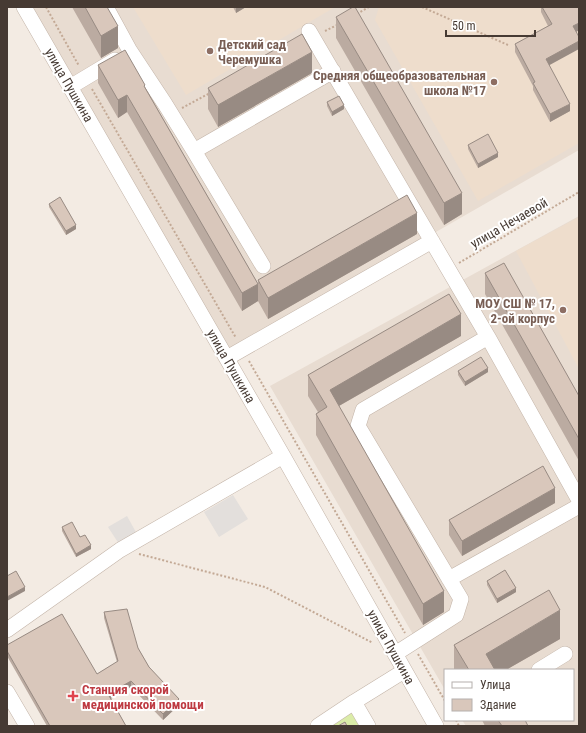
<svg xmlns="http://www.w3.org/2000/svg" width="586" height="733" font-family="'Roboto Condensed',sans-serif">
<rect width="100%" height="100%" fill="#f3ebe3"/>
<path fill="#e8dcd1" d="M31 7H579V150L230 350Z
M579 216V726H466L462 720H573V670H445V690L270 386Z"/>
<path fill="#edc" d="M133 7H335L186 95Z
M379 7H579V143L478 201 375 20Z
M579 217V369L516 251Z"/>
<path fill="#dbeca8" d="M351 711 359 726H329Z"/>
<path fill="#e3dfdc" d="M233 495 248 519 219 537 204 512Z
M127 516 137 534 119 544 108 527Z"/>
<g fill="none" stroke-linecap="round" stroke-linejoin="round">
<defs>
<path id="minor" d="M24 7 283 456 436 726
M106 7 130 51 165 104 194 151 263 266
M309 31 488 337
M70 87 115 60
M194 151 333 71
M227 358 432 241
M449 579 579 506
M7 630 120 550 283 456
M395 654 456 615 461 599 358 426 363 410 488 337 579 500
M539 670 565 654
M7 692 27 726
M354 702 368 726
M318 726 354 702 404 671"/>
</defs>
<use href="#minor" stroke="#c3b4a8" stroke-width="16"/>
<path stroke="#c3a995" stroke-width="2" stroke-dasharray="2 2" stroke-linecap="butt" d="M46 7 79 66
M422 7 508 45
M357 14 369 7
M325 31 337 25
M92 89 236 338
M182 108 210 93
M459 263 579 192
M249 361 405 633
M139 554 265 587 373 643
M418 654 445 701
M456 720 459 726"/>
<use href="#minor" stroke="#fff" stroke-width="15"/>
</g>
<path fill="#bbaba1" d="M72 7H107L118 48 101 58Z
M233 7H246L236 13Z
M541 7H579V30L576 32 549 65 570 111 550 122 533 90V86L515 52V44L548 26 541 12Z
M336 17 462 214 444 225 336 38Z
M98 65 145 87 258 284V280L417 234 268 319 258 301 242 311 127 112 118 118 98 83Z
M312 73 218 127 208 109V88Z
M327 102 344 109 332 116 327 106Z
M468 145 498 157 478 168 468 149Z
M49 204 76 229 66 235 49 207Z
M485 273 579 396V461L485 294Z
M461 336 339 406 444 612 423 625 316 435V414L318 412 308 396V375Z
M458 371 488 372 465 386 458 375Z
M555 503 462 556 449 535V520Z
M62 527 80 537 91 549 76 557 62 531Z
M487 581 516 592 497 603 487 585Z
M104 612 138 648 149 667 179 705 163 720 131 687 111 699 126 726H47L7 656V645L97 674 117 662 104 618Z
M560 639 506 670H454V645Z
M482 720H525L528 726H485Z"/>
<path fill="#988b83" d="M236 7H246L236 13Z
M579 23V30L573 34V26Z
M118 26V48L101 58V36Z
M579 41V49L546 67V59Z
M312 52V73L218 127V105Z
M127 95V112L118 118V100Z
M570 104V111L550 122V114Z
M344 105V109L332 116V112Z
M498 153V157L478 168V164Z
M462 193V214L444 225V203Z
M417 213V234L268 319V298Z
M76 225V229L66 235V231Z
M258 284V301L242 311V293Z
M461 314V336L330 411V390Z
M488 368V372L465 386V382Z
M555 488V503L462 556V541Z
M91 545V549L76 557V554Z
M25 587V591L7 601V597Z
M516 588V592L497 603V599Z
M444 591V612L423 625V604Z
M560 610V639L506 670H486V654Z
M131 681V687L108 700V694Z
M179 699V705L163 720V714Z"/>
<path fill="#d9c7bb" stroke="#988b83" d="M85 7H107L118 26 101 36Z
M353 7H355L462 193 444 203 336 17Z
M542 7H579V23L573 26 579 37V41L546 59 570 104 550 114 533 83 535 82 515 44 552 24Z
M302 34 312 52 218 105 208 88Z
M125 50 145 85 144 86 258 284 242 293 127 95 118 100 98 65Z
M339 96 344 105 332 112 327 102Z
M488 134 498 153 478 164 468 145Z
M407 195 417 213 268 298 258 280Z
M60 197 76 225 66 231 49 204Z
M504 263 579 396V439L485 273Z
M449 294 461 314 330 390 444 591 423 604 316 414 327 407 308 375Z
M481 357 488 368 465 382 458 371Z
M543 466 555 488 462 541 449 520Z
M72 522 80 537 85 535 91 545 76 554 62 527Z
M505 570 516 588 497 599 487 581Z
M16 571 25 587 7 597V576Z
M549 590 560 610 486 654 495 670H469L454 645Z
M127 609 138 648 149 667 179 699 163 714 131 681 108 694 126 726H50L7 651V645L62 614 97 674 118 661 104 612Z
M498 720H525L528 726H502Z
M345 722 347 726H338Z"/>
<g fill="#8d6e63" stroke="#fff" stroke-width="1.5">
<circle cx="210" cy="51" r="4"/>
<circle cx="494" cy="82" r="4"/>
<circle cx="563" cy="310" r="4"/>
</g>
<path fill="#e0444e" stroke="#fff" stroke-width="1.5" d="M71 690h4v4h4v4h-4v4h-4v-4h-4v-4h4z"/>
<g text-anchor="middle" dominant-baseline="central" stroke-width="4" stroke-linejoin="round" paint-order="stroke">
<g font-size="13" font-weight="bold" fill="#785e54" stroke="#fff" text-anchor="end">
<text x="218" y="44" text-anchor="start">Детский сад<tspan x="218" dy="15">Черемушка</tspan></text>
<text x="486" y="75">Средняя общеобразовательная<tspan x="486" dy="15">школа №17</tspan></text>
<text x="555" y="303">МОУ СШ № 17,<tspan x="555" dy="15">2-ой корпус</tspan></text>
</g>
<g font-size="13" fill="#463a33" stroke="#fff">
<text transform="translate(69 85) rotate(60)">улица Пушкина</text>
<text transform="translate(509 223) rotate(-30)">улица Нечаевой</text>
<text transform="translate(231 366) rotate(60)">улица Пушкина</text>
<text transform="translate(391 647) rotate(61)">улица Пушкина</text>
</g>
<g font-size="13" font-weight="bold" fill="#be3a42" stroke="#fff" text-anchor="start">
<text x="82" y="689">Станция скорой<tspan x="82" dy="15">медицинской помощи</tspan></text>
</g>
</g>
<rect width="586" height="733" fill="none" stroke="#463a33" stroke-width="16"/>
<rect x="444" y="669" width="130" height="52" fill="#ffffff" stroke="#b5b0ad"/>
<rect x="452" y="682" width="20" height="6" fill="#ffffff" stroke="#b5b0ad"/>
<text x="480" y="689" font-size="12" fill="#463a33">Улица</text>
<rect x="452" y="699" width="20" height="12" fill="#d9c7bb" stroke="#b5b0ad"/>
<text x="480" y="709" font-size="12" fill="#463a33">Здание</text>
<path d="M446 30v6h89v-6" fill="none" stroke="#463a33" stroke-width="2"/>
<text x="452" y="30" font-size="12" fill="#463a33" stroke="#ffffff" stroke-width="3" paint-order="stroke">50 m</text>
</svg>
